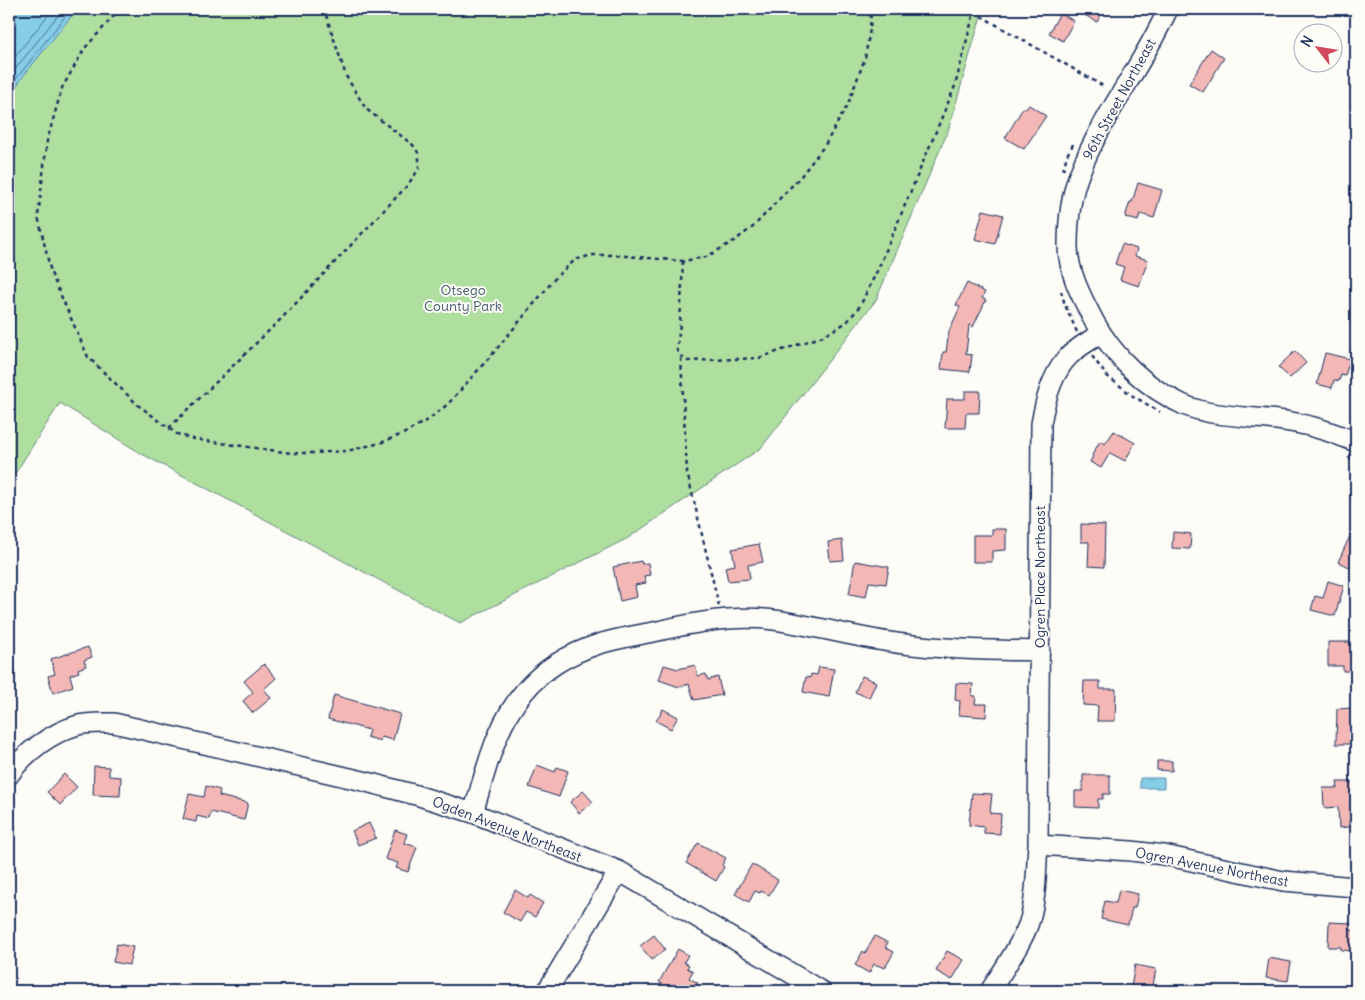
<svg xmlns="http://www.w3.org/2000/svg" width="1365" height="1000" font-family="Delius,sans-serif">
<rect width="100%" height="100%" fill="#fdfcf7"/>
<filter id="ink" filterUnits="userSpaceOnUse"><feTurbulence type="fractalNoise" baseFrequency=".02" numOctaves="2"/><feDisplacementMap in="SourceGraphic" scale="10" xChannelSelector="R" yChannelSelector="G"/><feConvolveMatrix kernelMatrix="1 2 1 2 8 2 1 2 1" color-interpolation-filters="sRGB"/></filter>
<g filter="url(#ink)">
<path fill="#afdf9f" stroke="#65877e" d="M77 9H983L948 131 876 300 761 448 628 538 460 623 142 454 60 403 9 483V97L24 75Z"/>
<path fill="#86cde7" stroke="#5b8eb0" d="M9 9H77L24 75 9 97Z
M1140 778H1164V788H1140Z"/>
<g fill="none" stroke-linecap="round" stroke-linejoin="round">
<path stroke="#466e95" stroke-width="1" d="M9 64 53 9
M9 77 63 9
M9 88 71 9"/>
</g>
<path fill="#f3b7b5" stroke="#1b2f5e" d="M1074 9H1104L1097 22Z
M1060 13 1074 21 1063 41 1049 33Z
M1211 49 1224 58 1203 92 1189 84Z
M1029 105 1046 116 1024 149 1005 138 1023 108 1026 109Z
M1138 183 1162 190 1154 218 1140 214 1138 221 1125 217 1130 202H1132Z
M983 210 1003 215 995 244 975 239Z
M1122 244 1137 249 1135 256 1148 260 1139 286 1120 280 1124 267 1115 264Z
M967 283 985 292 982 298 986 300 973 327 969 325 966 354 972 355 970 372 941 369 943 352H946L949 331 960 307 956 305Z
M1295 351 1306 363 1290 378 1278 367Z
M1325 353 1350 359 1345 376 1341 375 1339 381 1334 380 1332 388 1317 384Z
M965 391H980L979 413H966L965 428H945L947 399H965Z
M1114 431 1135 443 1125 461 1110 453 1101 468 1090 462 1093 456 1092 455 1100 441 1105 444Z
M1356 523V563L1354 569 1338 562Z
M1081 524 1105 525 1104 567 1088 566 1089 542H1081Z
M992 529H1006V550L992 551V562H973V535H992Z
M1173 532 1191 534 1190 549 1172 548Z
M842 540 844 560 830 561 828 542Z
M759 544 763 562 748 565 750 579 728 581 725 567 735 565 732 549Z
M641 561 642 564 648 563 650 575 644 576 646 583 635 585 637 597 620 601 613 567Z
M855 561 889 567 886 584 869 582 866 597 849 594Z
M1328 581 1344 586 1335 616 1311 610 1315 596 1323 598Z
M1328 642H1352V653H1355V671H1343V666H1328Z
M88 647 92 657 84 660 86 666 78 669 79 672 70 675 73 686 53 693 48 676 55 674 51 659Z
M264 664 276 678 264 689 271 698 253 713 243 701 253 692 244 681Z
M664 665 678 669 695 665 698 676 706 674 708 680 718 677 722 695 694 700 689 684 679 687 659 680Z
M819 667 834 669 829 697 803 692 806 677 810 678 811 674 817 675Z
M862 676 876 682 869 698 855 692Z
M1084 681H1100V689H1116L1115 721H1097L1098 706 1083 705Z
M956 683 973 684 972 696H976L975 704H987L986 717 959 715 960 701 955 700Z
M334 695 400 714 393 740 381 737 380 741 367 737 369 730 328 719Z
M1352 708 1353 721H1355V744H1336L1337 709Z
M663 709 678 717 671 729 656 721Z
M1157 761H1172V771L1157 770Z
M537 765 555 772 557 767 568 771 559 797 529 787Z
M94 766 109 767V776L121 777 120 796 93 795Z
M64 774 77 787 60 805 47 792Z
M1083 775H1110V794H1103V799H1098V808L1075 807V791H1083Z
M1337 782H1353L1354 821H1349V827L1339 828 1338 807 1324 808 1323 788H1338Z
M206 786 220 790 219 796 248 803 244 820 211 812 209 819 197 816 196 822 183 819 189 794 204 797Z
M583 791 593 802 579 813 570 802Z
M972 793 992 794 990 813 1001 814 1000 834 984 833V827L969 825Z
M369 823 376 838 358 845 352 831Z
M395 830 407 834 404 843 417 847 408 872 396 868 398 863 385 859Z
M698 843 726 858 722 865 724 867 716 881 686 863Z
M752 864 778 880 769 895 761 891 760 893 755 891 749 902 735 894Z
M515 890 528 898 530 895 543 903 535 917 526 912 520 922 503 912Z
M1119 890 1138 894 1135 908H1132L1128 925 1101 919 1105 901 1116 903Z
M1329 922 1350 923V930H1356V951L1341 950V947H1328Z
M654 935 665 949 652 960 640 946Z
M875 936 888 943 885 947 894 952 885 968 874 964 869 973 855 965 863 951 865 953Z
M117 944 133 947 129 965 113 962Z
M678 949 688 955 684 962 689 965 687 968 693 971 689 978 698 983 694 991H674L659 982Z
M947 951 964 960 952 980 936 971Z
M1269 958 1291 962 1288 981 1266 978Z
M1135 965 1156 969 1152 991 1131 987Z"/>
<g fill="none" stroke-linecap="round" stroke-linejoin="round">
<defs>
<path id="minor" d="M1168 9C1143 65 1103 114 1080 172 1071 194 1068 223 1068 246 1068 272 1082 298 1094 321 1114 357 1146 388 1184 405 1212 417 1246 416 1277 420 1305 423 1330 431 1356 442
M9 775C25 752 51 733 78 725 89 722 102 723 114 723L363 781 416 795 473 813 619 871 821 991
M473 813C486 771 495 726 524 692 543 669 571 653 599 644 618 638 639 635 658 631 697 622 734 615 774 620 818 626 860 639 904 644 949 650 995 650 1040 651
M1038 845 1131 851 1164 855 1283 881 1356 887
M547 991 619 871
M990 991C1002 972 1025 939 1030 919 1037 895 1036 869 1038 845L1041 424C1045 400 1052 373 1069 356 1078 347 1090 340 1101 334"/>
</defs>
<use href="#minor" stroke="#1b2f5e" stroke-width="22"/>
<path stroke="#1b2f5e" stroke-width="2.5" stroke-dasharray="4 4" stroke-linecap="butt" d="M120 9 85 48 62 88 47 141 38 216 51 273 88 357 138 405 177 434 193 439 291 453H314L347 451 380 443 405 433 429 419 448 404 495 351 557 276 575 260 592 255H614L683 261 706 257 734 241 753 227 801 176 825 145 848 104 865 58 870 29 871 11 878 9
M974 12 1105 87
M1063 170 1067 155 1075 141
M683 261 680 324 677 350 681 356 688 361 759 358 823 336 847 322 860 306 879 267 955 86 974 12 972 9
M1061 291 1065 305 1077 332
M1092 356 1106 375 1133 396 1160 412
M681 358 687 472 719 606
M169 428 281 319 406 187 419 169V154L413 145 366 109 346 76 324 9
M1348 457 1356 461"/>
<use href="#minor" stroke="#fdfcf7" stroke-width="19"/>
</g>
</g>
<g text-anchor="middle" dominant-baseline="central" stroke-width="4" stroke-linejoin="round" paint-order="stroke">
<g font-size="14" fill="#1b2f5e" stroke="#fdfcf7">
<text transform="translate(1119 99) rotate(-61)">96th Street Northeast</text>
<text transform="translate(1040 577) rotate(-90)">Ogren Place Northeast</text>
<text transform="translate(507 829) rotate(21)">Ogden Avenue Northeast</text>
<text transform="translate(1212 867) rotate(11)">Ogren Avenue Northeast</text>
</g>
<g font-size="14" fill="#405b6e" stroke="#fdfcf7">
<text x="463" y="290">Otsego<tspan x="463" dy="16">County Park</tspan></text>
</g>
</g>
<rect width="1365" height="1000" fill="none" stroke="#fdfcf7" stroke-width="30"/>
<rect x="15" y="15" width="1335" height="970" fill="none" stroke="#1b2f5e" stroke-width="2" filter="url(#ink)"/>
<g transform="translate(1318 48) rotate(301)"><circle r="24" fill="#fdfcf7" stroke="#a3aaba"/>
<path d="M0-4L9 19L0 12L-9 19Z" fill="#d1495b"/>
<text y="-8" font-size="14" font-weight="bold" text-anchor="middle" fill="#1b2f5e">N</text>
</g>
</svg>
